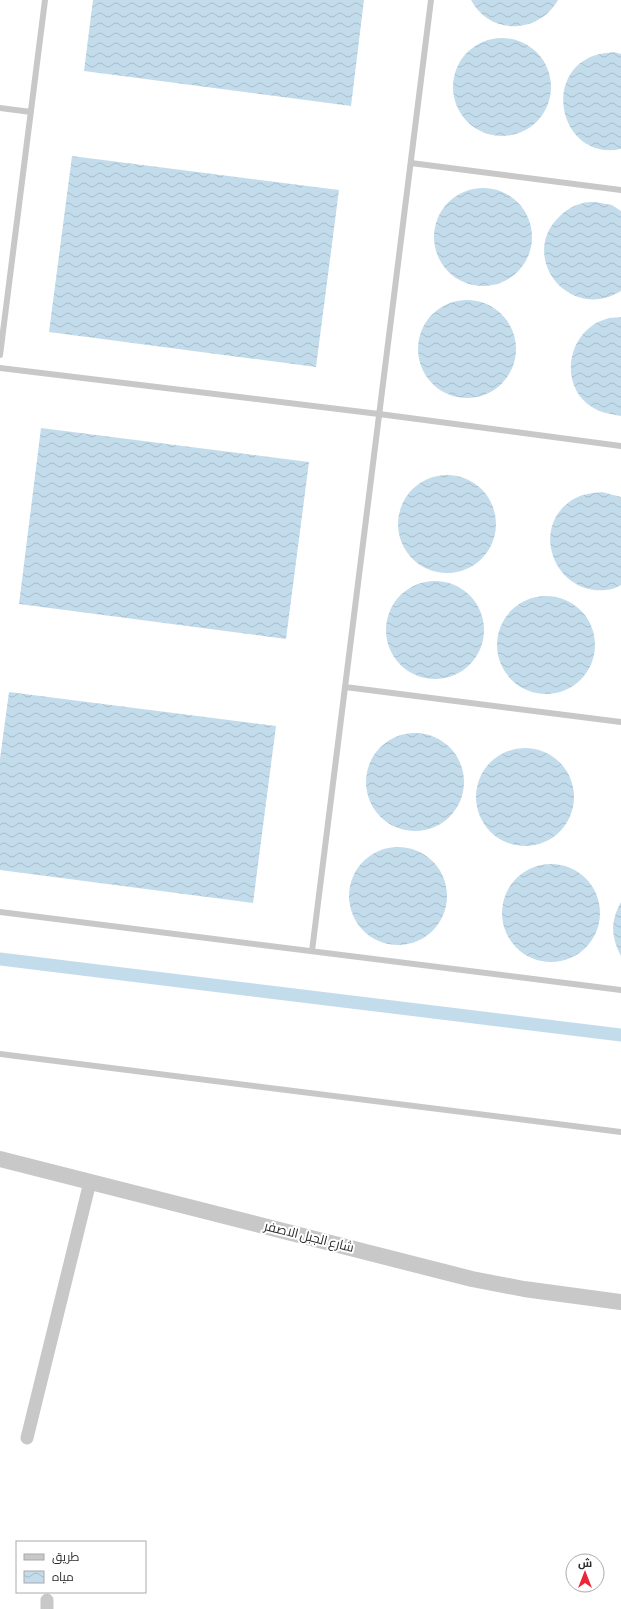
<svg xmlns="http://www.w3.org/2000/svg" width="621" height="1609" font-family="'Sofia Sans Condensed',Cairo,sans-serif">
<defs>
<pattern id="water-waves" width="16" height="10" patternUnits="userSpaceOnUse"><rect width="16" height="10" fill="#c3dceb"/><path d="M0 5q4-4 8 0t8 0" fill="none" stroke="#a8bdca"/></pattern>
</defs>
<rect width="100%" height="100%" fill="#fff"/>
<path fill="url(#water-waves)" d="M93 0H364L351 106 84 71Z
M471 0H558C539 34 490 36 471 0Z
M453 87a49 49 0 1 1 98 0a49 49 0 1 1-98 0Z
M614 52 621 54V149C560 162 539 70 599 54 603 53 609 53 614 52Z
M72 156 339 190 316 367 49 332Z
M434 237a49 49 0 1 1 98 0a49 49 0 1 1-98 0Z
M595 202 612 205 621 211V291C569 323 517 256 560 216 565 211 572 206 580 204 585 202 590 202 595 202Z
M418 349a49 49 0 1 1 98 0a49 49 0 1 1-98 0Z
M621 317V416C610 414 601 413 592 407 557 385 568 330 606 319 610 317 616 318 621 317Z
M41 428 309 462 286 639 19 604Z
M398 524a49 49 0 1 1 98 0a49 49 0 1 1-98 0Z
M602 492 621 497V585C613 590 603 591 594 590 550 584 533 525 572 500 582 494 591 493 602 492Z
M386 630a49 49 0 1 1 98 0a49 49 0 1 1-98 0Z
M497 645a49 49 0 1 1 98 0a49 49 0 1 1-98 0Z
M9 692 276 726 253 903 0 870V759Z
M366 782a49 49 0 1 1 98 0a49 49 0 1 1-98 0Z
M476 797a49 49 0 1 1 98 0a49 49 0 1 1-98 0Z
M349 896a49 49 0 1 1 98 0a49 49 0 1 1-98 0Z
M502 913a49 49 0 1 1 98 0a49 49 0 1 1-98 0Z
M621 902V956C611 936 610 922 621 902Z"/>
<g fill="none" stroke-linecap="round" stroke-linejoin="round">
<path stroke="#c3dceb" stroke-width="13" d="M0 959 621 1035"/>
<path stroke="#c8c8c8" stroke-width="6" d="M0 108 31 112
M411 163 621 190
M0 355 45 0
M0 368 379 414 621 446
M345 687 621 722
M0 912 621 990
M312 951 431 0
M0 1054 621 1132"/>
<path stroke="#c8c8c8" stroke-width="13" d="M27 1438 90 1182
M47 1600V1609"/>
<path stroke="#c8c8c8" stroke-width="16" d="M0 1159 472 1279 524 1289 621 1302"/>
</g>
<g text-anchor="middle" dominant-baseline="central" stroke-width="4" stroke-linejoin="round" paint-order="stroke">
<g font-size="13" fill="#2b2b2b" stroke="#fff">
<text transform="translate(309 1237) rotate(14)">شارع الجبل الاصفر</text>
</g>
</g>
<rect x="16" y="1541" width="130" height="52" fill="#ffffff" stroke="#aaaaaa"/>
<rect x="24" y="1554" width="20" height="6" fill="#c8c8c8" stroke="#aaaaaa"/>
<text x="52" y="1561" font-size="12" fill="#2b2b2b">طريق</text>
<rect x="24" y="1571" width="20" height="12" fill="url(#water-waves)" stroke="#aaaaaa"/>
<text x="52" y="1581" font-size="12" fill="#2b2b2b">مياه</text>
<g transform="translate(585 1573)"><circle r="19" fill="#ffffff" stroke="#aaaaaa"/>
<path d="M0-3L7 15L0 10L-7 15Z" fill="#ea2638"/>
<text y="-6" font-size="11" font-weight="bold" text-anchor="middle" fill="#2b2b2b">ش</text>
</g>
</svg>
